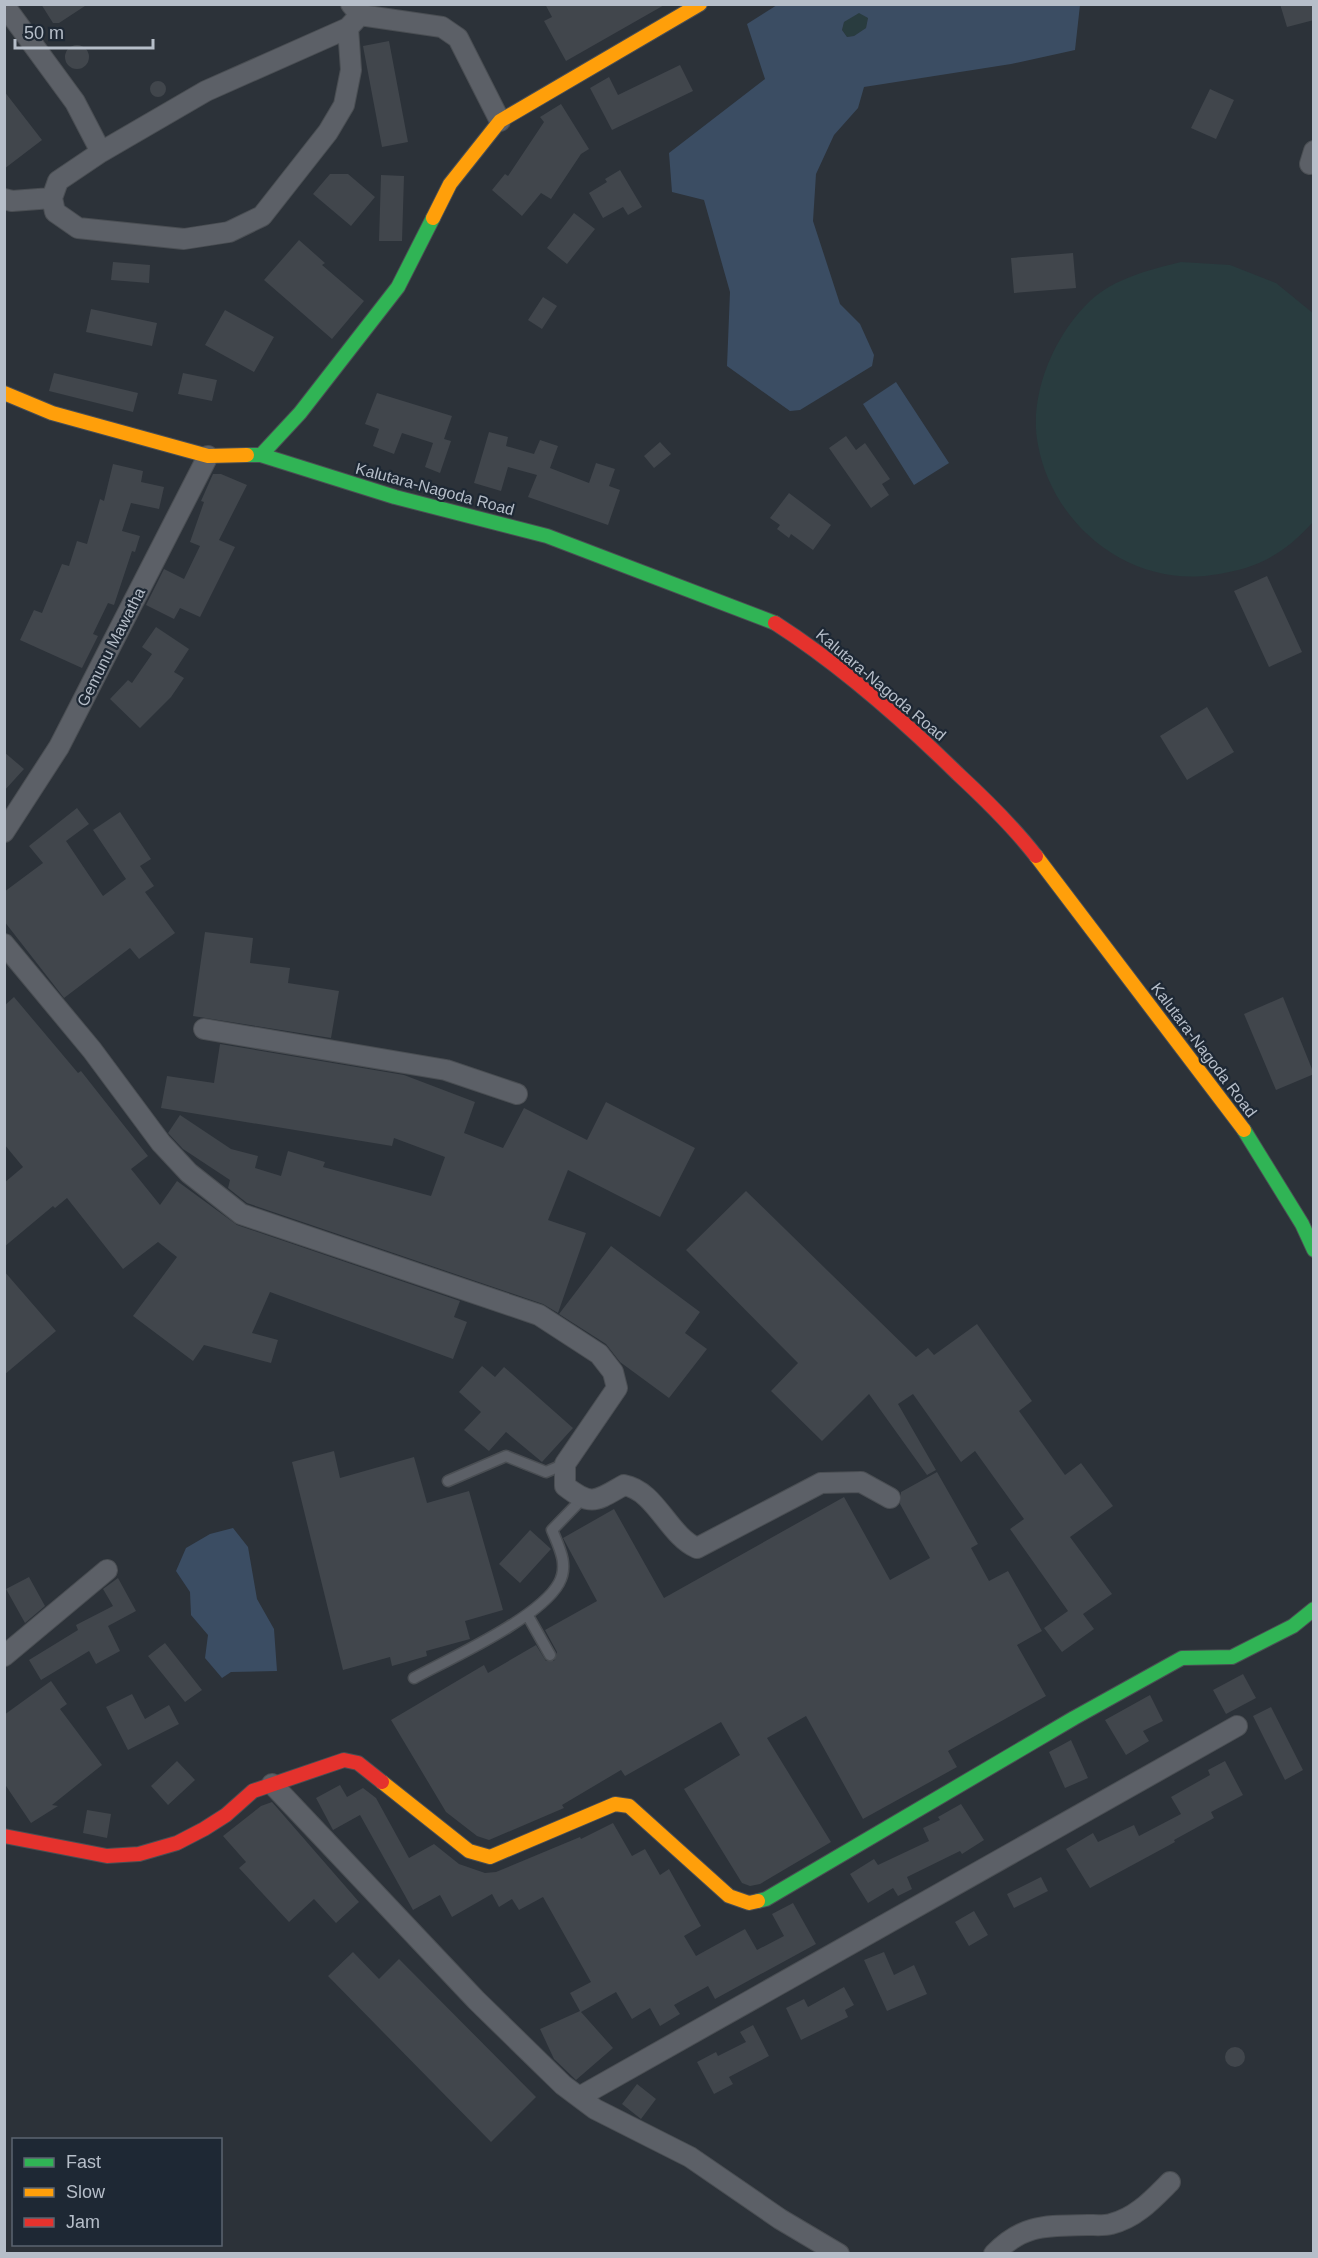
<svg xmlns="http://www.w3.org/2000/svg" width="1318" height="2258" font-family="Arial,sans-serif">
<rect width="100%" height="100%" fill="#2c3239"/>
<path fill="#293c3f" d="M859 12 868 18 866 28 854 36 847 37 842 30 844 22Z
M1181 262 1230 265 1276 283 1314 314 1313 522C1283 555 1257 569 1212 575 1130 587 1053 526 1038 445 1028 396 1054 335 1090 301 1115 278 1149 270 1181 262Z"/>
<path fill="#3b4d63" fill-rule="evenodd" d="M777 5H1080L1075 50 1011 64 864 87 858 108 834 135 816 174 813 221 840 304 860 324 874 355 872 366 800 410 790 411 727 366 730 292 704 200 672 192 669 153 765 79 747 24ZM859 13 868 18 866 28 854 36 847 37 842 30 844 22Z
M896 382 949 463 914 485 863 404Z
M233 1528 248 1547 257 1599 274 1629 277 1671 231 1672 222 1678 205 1658 208 1635 191 1615 190 1592 176 1571 186 1548 210 1534Z"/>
<path fill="#41464c" d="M41 4H88L59 23H53Z
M545 4H666L566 61 544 21 552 17Z
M1280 4H1314V20L1287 27Z
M389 41 408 142 382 147 363 46Z
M65 57a12 12 0 1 1 24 0a12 12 0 1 1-24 0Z
M680 65 693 91 612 130 590 88 609 77 618 95Z
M150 89a8 8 0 1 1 16 0a8 8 0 1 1-16 0Z
M1210 89 1234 100 1216 139 1191 128Z
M4 91 42 140 4 169Z
M561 104 589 149 581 154 551 199 541 193 522 216 492 190 505 174 508 176 544 122 540 117Z
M620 170 642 207 628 215 623 207 603 218 589 193 607 182 605 179Z
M330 174H348L375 197 351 226 313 194Z
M381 175 404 176 402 241H379Z
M574 213 595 229 567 264 547 248Z
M299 240 325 263 322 265 364 301 332 339 264 280Z
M1073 253 1076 288 1014 293 1011 258Z
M113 262 150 265 149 283 111 280Z
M543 297 557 306 542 329 528 320Z
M91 309 157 323 152 346 86 332Z
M225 310 274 337 254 372 205 345Z
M54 373 138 393 133 412 49 391Z
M183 373 217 380 212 401 178 394Z
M377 393 452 416 444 439 451 441 440 473 425 467 433 443 402 433 394 454 373 446 379 429 365 424Z
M489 432 508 437 506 446 534 454 540 440 558 446 550 468 589 483 596 463 615 469 609 486 620 490 608 525 528 497 537 475 508 467 501 491 474 483Z
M846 436 856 450 865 443 890 479 882 484 889 495 871 508 829 448Z
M660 442 671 454 654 468 644 456Z
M113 464 143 471 141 482 164 487 159 509 131 503 122 531 140 536 135 552 132 551 114 605 108 603 93 634 98 636 82 668 20 640 34 610 42 613 62 564 69 566 77 541 87 544 100 499 104 501Z
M213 474H221L247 485 219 540 235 547 200 617 180 608 174 619 146 605 164 569 184 579 200 546 190 542 204 502 201 501Z
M789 493 831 525 813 550 791 534 789 538 777 529 780 525 770 518Z
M1267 576 1302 652 1269 667 1234 591Z
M156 627 189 649 174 672 184 678 171 697 140 728 110 699 128 680 132 683 152 654 142 647Z
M1207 707 1234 752 1187 780 1160 736Z
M4 752 24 769 4 791Z
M77 808 89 824 66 841 103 896 126 879 93 830 120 812 151 859 140 866 154 886 145 892 175 933 139 959 130 948 64 998 4 921V892L43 863 29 846Z
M205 932 253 938 250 963 290 968 288 983 339 991 331 1038 193 1016Z
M14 997 78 1073 81 1071 148 1156 131 1169 160 1205 177 1181 237 1225 460 1301 454 1317 467 1322 453 1359 270 1292 252 1333 278 1340 271 1363 204 1345 193 1361 133 1316 177 1257 158 1242 123 1269 67 1198 55 1208 53 1206 4 1247V1183L23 1167 4 1144V1006Z
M1283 997 1314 1074 1276 1090 1244 1014Z
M220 1044 404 1075 475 1102 464 1133 503 1148 524 1108 587 1140 606 1102 695 1148 660 1217 568 1170 548 1220 586 1233 558 1313 543 1304 247 1203 228 1188 230 1180 183 1149 168 1133 180 1115 231 1149 258 1156 255 1168 281 1176 288 1151 325 1162 323 1167 431 1196 445 1157 394 1138 392 1146 161 1108 167 1076 214 1083Z
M746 1191 916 1357 928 1348 934 1355 977 1324 1032 1401 1019 1411 1065 1475 1081 1463 1113 1506 1070 1537 1112 1594 1083 1614 1094 1629 1062 1652 1044 1628 1068 1611 1010 1529 1024 1519 975 1451 961 1462 913 1394 898 1404 936 1470 927 1475 869 1394 822 1441 771 1391 798 1363 686 1250Z
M611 1246 700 1312 685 1333 707 1349 669 1398 620 1362 606 1344 559 1314Z
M4 1271 56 1331 4 1375Z
M482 1366 495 1377 504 1367 573 1428 542 1462 506 1432 489 1451 464 1430 481 1412 459 1392Z
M334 1451 340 1478 414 1457 427 1503 469 1491 503 1610 465 1621 470 1639 426 1651 427 1656 392 1666 390 1657 343 1670 292 1462Z
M937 1472 978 1544 971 1548 989 1581 1008 1571 1042 1631 1017 1645 1046 1696 948 1751 957 1767 863 1819 806 1716 767 1738 831 1842 760 1884 750 1886 742 1883 684 1789 740 1755 721 1722 625 1776 621 1770 562 1805 564 1808 489 1840 477 1836 446 1812 391 1720 484 1665 488 1673 536 1645 546 1661H554L557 1652 545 1630 597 1601 563 1538 614 1509 664 1598 844 1497 890 1580 930 1558 900 1504 901 1492Z
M530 1530 551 1549 520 1583 499 1564Z
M29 1577 45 1606 25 1623 6 1589Z
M118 1578 136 1611 108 1626 120 1651 96 1664 89 1651 41 1680 29 1660 78 1630 76 1625 113 1606 103 1589Z
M165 1643 202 1690 185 1702 148 1656Z
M1243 1674 1256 1698 1226 1714 1213 1690Z
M51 1681 67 1704 60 1709 102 1765 52 1805 58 1806 31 1823 4 1783V1715Z
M132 1694 145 1719 169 1705 179 1724 128 1750 106 1707Z
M1150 1695 1163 1721 1143 1731 1149 1741 1126 1755 1105 1720Z
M1271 1707 1303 1770 1285 1780 1253 1716Z
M1071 1740 1088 1778 1065 1788 1049 1752Z
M177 1761 195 1780 168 1805 151 1786Z
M1225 1761 1243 1795 1211 1812 1214 1818 1174 1840 1175 1842 1090 1888 1066 1849 1093 1833 1098 1842 1134 1825 1139 1836 1181 1814 1171 1797 1210 1775 1208 1770Z
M340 1785 347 1797 363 1788 376 1798 409 1858 434 1844 459 1864 485 1873 496 1872 580 1837 581 1839 613 1823 632 1856 645 1849 660 1875 669 1869 701 1926 684 1936 696 1956 745 1929 757 1950 784 1936 772 1914 793 1903 816 1944 715 1999 708 1986 674 2005 680 2014 660 2026 650 2008 632 2019 616 1992 581 2012 613 2048 576 2080 554 2059 540 2029 580 2011 570 1993 591 1982 543 1897 519 1910 512 1899 499 1907 492 1894 452 1917 440 1895 413 1910 360 1815 333 1830 316 1798Z
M272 1802 359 1902 336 1923 314 1899 289 1922 239 1868 246 1862 223 1836 261 1806Z
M961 1804 984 1840 962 1854 960 1851 907 1877 912 1889 898 1896 893 1888 868 1903 850 1874 874 1859 878 1865 929 1841 923 1828 940 1820 938 1817Z
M87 1810 111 1814 107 1838 83 1833Z
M1041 1877 1048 1891 1014 1908 1007 1894Z
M974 1911 988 1935 969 1946 955 1922Z
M353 1952 379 1979 399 1959 536 2097 491 2142 328 1976Z
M884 1952 894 1975 914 1965 927 1994 887 2011 864 1960Z
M844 1987 854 2005 845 2010 848 2017 801 2040 786 2008 804 1999 808 2007Z
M753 2025 769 2056 729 2077 733 2084 714 2094 697 2062 716 2052 718 2056 746 2042 740 2032Z
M1225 2057a10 10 0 1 1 20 0a10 10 0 1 1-20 0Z
M637 2084 656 2099 641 2119 622 2104Z"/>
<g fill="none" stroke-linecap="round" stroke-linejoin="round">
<defs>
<path id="lane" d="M448 1481 506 1456 546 1472 565 1464
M528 1616 550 1655
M414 1678C451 1658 540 1618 559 1583 569 1565 559 1547 552 1530L582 1499"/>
<path id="street" d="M351 4 360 15 442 27 458 38 500 121
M4 5 75 102 101 152
M348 28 206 91 101 152 58 181 52 198 55 212 78 228 184 239 229 232 262 216 328 132 344 105 351 70 348 28 360 15
M1310 164 1314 151
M4 199 12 201 52 198
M4 832 59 747 208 456
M4 944 92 1050 161 1143 189 1173 241 1214 539 1315 599 1354 613 1372 617 1388 565 1464V1486C592 1507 596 1501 624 1485 656 1491 668 1535 697 1548L821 1483 861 1482 890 1498
M204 1029 446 1070 517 1094
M4 1656 107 1570
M272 1784 476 2000 563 2085 595 2109 690 2157 780 2219 839 2254
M581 2096 1237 1726
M994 2254C1024 2223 1048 2226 1088 2225 1095 2225 1104 2226 1111 2224 1136 2218 1153 2199 1170 2182"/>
<path id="fast" d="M247 455H261L395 497 547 536 775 623
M261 455 300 413 398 287 433 218
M1244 1130 1302 1224 1314 1250
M758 1901 766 1899 1074 1718 1182 1658 1232 1657 1293 1626 1314 1609"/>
<path id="slow" d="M433 218 450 184 500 121 700 4
M4 393 52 413 208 456 247 455
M1036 856 1244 1130
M382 1782 469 1851 490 1857 615 1804 629 1806 729 1896 749 1903 758 1901"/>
<path id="jam" d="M775 623C842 666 901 718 958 774 986 800 1013 826 1036 856
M4 1836 107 1856 139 1854 177 1843 204 1829 226 1815 253 1791 344 1760 358 1763 382 1782"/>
</defs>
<use href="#lane" stroke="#4a4e53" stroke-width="13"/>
<use href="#street" stroke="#4a4e53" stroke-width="22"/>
<use href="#fast" stroke="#4a4e53" stroke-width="16"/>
<use href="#slow" stroke="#4a4e53" stroke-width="16"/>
<use href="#jam" stroke="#4a4e53" stroke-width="16"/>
<use href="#lane" stroke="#5c6067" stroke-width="10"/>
<use href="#street" stroke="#5c6067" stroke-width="20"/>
<use href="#fast" stroke="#30b455" stroke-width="14"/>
<use href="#slow" stroke="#ff9f0a" stroke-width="14"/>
<use href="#jam" stroke="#e5322d" stroke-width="14"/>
</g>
<g text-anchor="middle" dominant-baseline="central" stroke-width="4.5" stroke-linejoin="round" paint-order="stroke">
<g font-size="16" fill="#b6bec9" stroke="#1e2834">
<text transform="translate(435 489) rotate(15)">Kalutara-Nagoda Road</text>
<text transform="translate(111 647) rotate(-63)">Gemunu Mawatha</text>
<text transform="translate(881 685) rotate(40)">Kalutara-Nagoda Road</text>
<text transform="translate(1204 1050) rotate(53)">Kalutara-Nagoda Road</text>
</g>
</g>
<rect width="1318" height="2258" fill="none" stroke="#b6bec9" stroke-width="12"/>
<rect x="12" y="2138" width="210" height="108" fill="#1e2834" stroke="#5b6470" stroke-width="1.5"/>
<rect x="24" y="2158" width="30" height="9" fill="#30b455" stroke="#5b6470" stroke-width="1.5"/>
<text x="66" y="2168" font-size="18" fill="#b6bec9">Fast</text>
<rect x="24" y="2188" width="30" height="9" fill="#ff9f0a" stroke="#5b6470" stroke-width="1.5"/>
<text x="66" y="2198" font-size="18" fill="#b6bec9">Slow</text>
<rect x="24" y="2218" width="30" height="9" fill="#e5322d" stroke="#5b6470" stroke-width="1.5"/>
<text x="66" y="2228" font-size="18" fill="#b6bec9">Jam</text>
<path d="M15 39v9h138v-9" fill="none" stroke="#b6bec9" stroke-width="3"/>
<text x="24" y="39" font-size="18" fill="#b6bec9" stroke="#1e2834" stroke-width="4.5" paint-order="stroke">50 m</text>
</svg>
